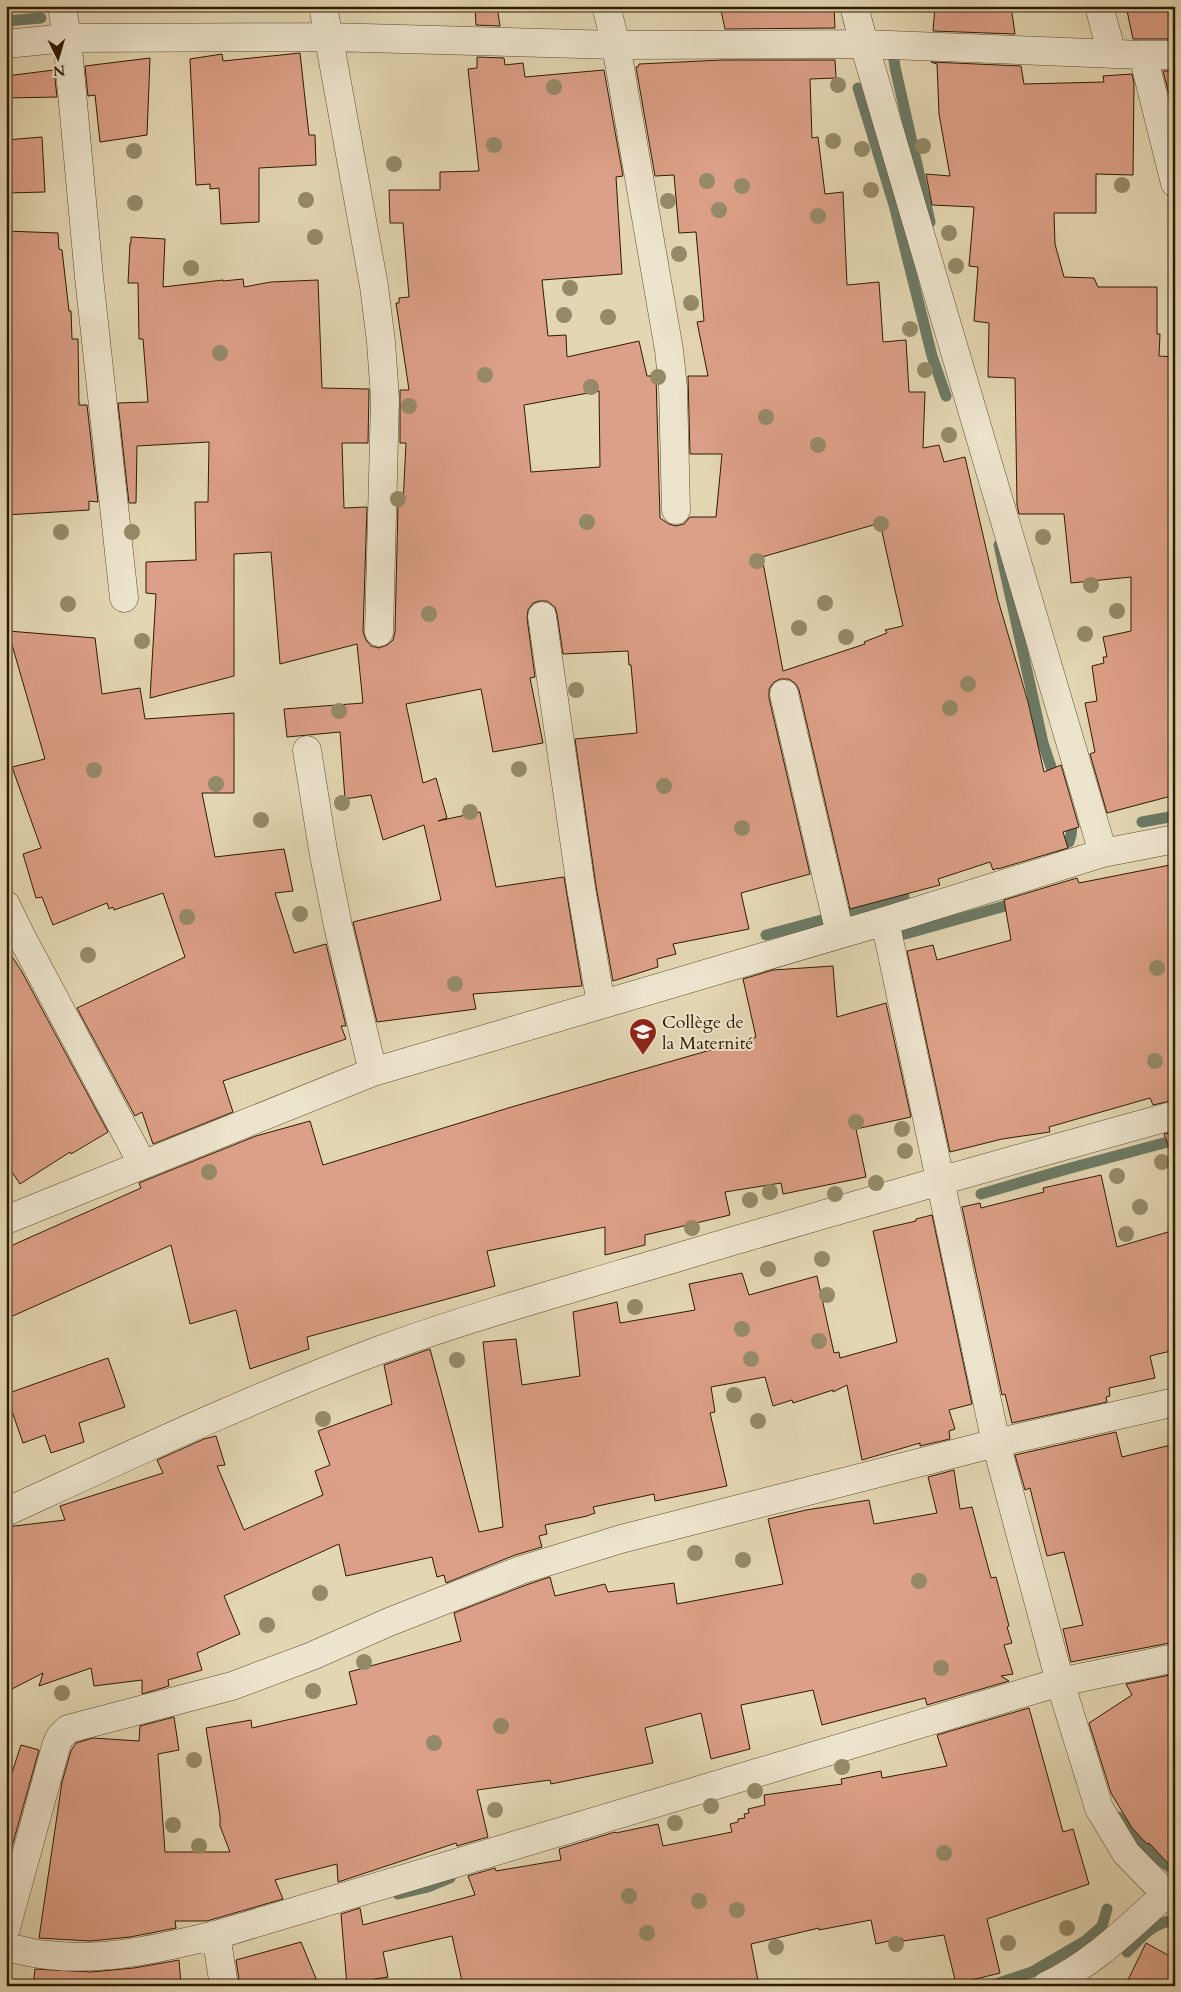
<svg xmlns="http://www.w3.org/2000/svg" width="1181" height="1992" font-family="Cardo,serif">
<rect width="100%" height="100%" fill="#e3d6b2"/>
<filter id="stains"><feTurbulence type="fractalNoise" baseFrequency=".004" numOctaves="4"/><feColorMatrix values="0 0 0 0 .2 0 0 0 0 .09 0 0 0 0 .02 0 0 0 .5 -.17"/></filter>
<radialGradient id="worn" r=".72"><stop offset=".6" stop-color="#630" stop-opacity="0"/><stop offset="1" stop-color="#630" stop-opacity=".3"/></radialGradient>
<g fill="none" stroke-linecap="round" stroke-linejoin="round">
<path stroke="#6c7a65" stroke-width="11" d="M6 21 41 18
M901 50 893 53 895 67 930 222
M858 88 894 205 932 356 946 396
M999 545 1043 743 1056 782
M1142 822 1175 816
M1054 847 1069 842C1073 832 1072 825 1069 815
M836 916 904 897
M905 934 1019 902
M766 935 833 917
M981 1194 1067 1169 1175 1140
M1118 1817C1131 1833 1157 1861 1175 1870
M398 1894 428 1887 450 1878
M1127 1952C1142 1937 1152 1923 1175 1920
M990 1986 1032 1972 1085 1941 1102 1926 1107 1909"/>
</g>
<path fill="#dc9f87" stroke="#2e1b01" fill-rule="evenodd" d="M475 6H497L500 26 476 25Z
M720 6H834L835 28 725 29Z
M935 6H1011L1015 34 933 31Z
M1126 6H1167L1174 39H1133Z
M300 53 309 135H315L316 165 259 168V222L221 224 219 188 210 189V184L196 185 190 59 222 54 223 61Z
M477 57 504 58 505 65 523 63 525 77 604 70 623 176 616 177 622 274 542 280 548 336 566 335 567 357 639 341 647 376H656L660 518 669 524 676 526 684 524 690 517H716L722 454H690L688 376H708L697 322 704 321 696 232 679 233 674 175 655 176 636 67H638L639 64 722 60H835L836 78 810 79 812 138 818 137 825 194 843 192 847 285 879 282 883 342 906 340 909 392H925L923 448 939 445 944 462 965 457 998 600 1028 702 1044 772 1061 765 1079 827 1063 832 1068 848 998 869V868L993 870 990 862 938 879 940 885 850 909 799 690 796 684 789 679H780L774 682 769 689V698L810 874 741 893 749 929 673 944 676 954 657 959 658 967 613 981 596 886 575 739 637 733 631 665H629L628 651 563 654 557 614 555 607 547 601H539L533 603 528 610 527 618 535 677 530 678 543 743 493 752 481 689 406 704 423 783 436 778 447 818 438 821 480 812 496 887 564 877 582 986 473 994 476 1009 377 1022 353 922 441 900 424 825 383 840 371 795 345 799 340 732 287 737 284 709 363 703 357 644 280 664 271 552 234 554V676L150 698 156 594 146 593V562L196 560 195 502H208L209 442 137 446 136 503H129L118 403 148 402 143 339H139L138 283H128L130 243H131V237L165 239 163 287 223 280V281L243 279 244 287 271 282 318 280 322 388 369 389 368 443H342L344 508 367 507 363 632 366 640 371 646 379 648 387 645 393 640 395 632 398 505 403 504 406 443H400V390H409L396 303H399V298L409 297 403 223H390L389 190H440V172L479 171 468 69 477 68ZM599 391 600 467 531 472 524 405ZM880 523 903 626 885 630 887 633 864 642 865 644 783 671 762 557Z
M150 58 147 135 100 142 95 95 88 96 85 66Z
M931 62 1021 66 1024 84 1104 82 1103 76 1132 74 1134 83 1133 175 1096 174V213H1054L1055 244 1064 277 1094 278 1098 287H1157V334H1160L1159 356 1175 357V795L1107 813 1090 754 1095 752 1085 703 1097 701 1092 666 1104 663 1103 657H1107L1103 637 1131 631V577L1071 583 1064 514H1019L1017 505 1015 378 988 377 989 323 974 321 978 267 969 266 974 207 932 205 926 174 950 176 939 114 937 64Z
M54 70 57 97 6 98V76Z
M1163 71H1175V93L1169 94Z
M42 137 45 192 6 193V140Z
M6 231 58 233 59 249 62 250 69 311H71L72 339H78L79 405H87L98 502 89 501V510L6 515Z
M8 631 95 638 102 694 140 688 145 719 234 713V793H202L215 857 284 849 293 891 275 893 294 953 326 944 346 1026H341L346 1039 223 1081 233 1112 153 1144 142 1112 135 1116 77 1008 185 957 163 893 114 910 113 907 109 909 107 903 53 925 42 897 36 898 23 854 41 848 12 767 45 759Z
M1175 864V1100L1153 1105 1150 1098 1049 1127 1050 1132 1002 1139 950 1152 907 951 933 945 937 960 1011 940 1004 900 1077 878 1079 883Z
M6 947 22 972 108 1132 71 1154 70 1152 20 1184 6 1163Z
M833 966 837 1017 886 1003 911 1117 856 1129 866 1177 783 1194 781 1183 725 1192 730 1215 645 1235V1245L605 1255V1227L487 1251 495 1286 307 1337 309 1349 250 1369 236 1310 190 1324 171 1245 6 1319V1248L141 1188 139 1183 256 1136 310 1121 323 1165 515 1106 756 1037 743 979 773 970Z
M1175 1131V1156H1172L1164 1134Z
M1101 1175 1117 1247 1175 1230V1350L1150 1356 1155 1378 1109 1388 1110 1396 1106 1397 1107 1402 1012 1423 1005 1394 1002 1395 962 1207 980 1203 981 1208 1044 1192 1043 1188Z
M932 1215 972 1404 949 1410 955 1429 949 1431 950 1439 920 1446V1443L862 1460 847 1385 833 1392V1390L793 1403 792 1400 773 1406 765 1377 711 1387 715 1412 710 1413 727 1486 655 1501 654 1494 593 1507 595 1513 587 1516 545 1525 547 1534 539 1536 542 1547 515 1555 446 1583 444 1575 437 1577 432 1557 346 1576 339 1544 224 1596 240 1634 197 1653 202 1670 168 1680 169 1686 142 1694V1680L94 1686 91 1668 39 1686 43 1673 6 1692V1527L65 1520 60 1506 163 1473 157 1460 204 1439 216 1436 225 1465 217 1466 244 1530 323 1495 315 1471 330 1465 318 1431 392 1404 384 1365 430 1349 479 1532 503 1527 483 1342 516 1339 522 1385 580 1376 573 1312 617 1302 620 1323 695 1310 689 1284 742 1273 749 1295 817 1276 834 1353 839 1352 840 1358 897 1342 873 1231 916 1221V1219Z
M108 1358 125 1407 79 1423 84 1442 51 1453 45 1435 23 1443 6 1394Z
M1116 1432 1122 1457 1175 1444V1642L1071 1662 1063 1629 1083 1625 1064 1552 1047 1556 1030 1488 1025 1490 1015 1455Z
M954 1470 960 1509 972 1507 991 1578 996 1577 1009 1626 1007 1627 1012 1643 1004 1645 1013 1674 1001 1676 1009 1681 927 1705 925 1698 822 1725 813 1690 741 1705 750 1749 711 1759 701 1713 645 1728 653 1763 551 1784 550 1780 477 1790 488 1837 457 1846 456 1843 338 1882 337 1864 275 1880 283 1899 207 1921H175L176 1928 171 1929 130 1937 90 1941 39 1938 62 1782 71 1751 76 1743 93 1738 139 1741 140 1726 174 1717 179 1750 158 1754 165 1852H230L220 1826V1816L206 1728 251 1720 252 1728 357 1704 349 1672 461 1641 454 1613 526 1585 550 1577 555 1596 605 1584 608 1592 674 1583 677 1604 783 1584 768 1519 806 1510 869 1500 874 1524 937 1513 928 1477Z
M1170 1675 1175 1684V1871L1149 1843 1147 1844 1132 1828 1111 1793 1089 1723 1132 1695 1126 1684Z
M1029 1708 1063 1832 1073 1829 1089 1884 987 1919 1000 1973 956 1984 944 1935 903 1941 902 1938 876 1944 871 1920 819 1930V1928L751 1944 759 1986H534L533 1981 502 1986H463L452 1936 383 1952 388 1977 375 1979 376 1986H347L341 1914 360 1908 363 1925 475 1895 468 1876 495 1868 496 1871 561 1860 559 1849 615 1832 616 1833 658 1824 663 1846 732 1832 730 1824 738 1822V1819L745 1818 744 1814 749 1813 748 1809 765 1805 764 1795 842 1784 841 1779 881 1771 882 1778 947 1766 937 1735Z
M21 1745 39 1750 6 1868V1791Z
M301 1942 319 1986H240L236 1960Z
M1146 1943 1175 1959V1986H1125Z
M179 1960 181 1986H33L35 1969 91 1972 134 1968Z"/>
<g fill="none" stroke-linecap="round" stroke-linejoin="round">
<defs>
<path id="minor" d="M323 6 374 286 381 342 385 399 379 632
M606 6 616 45 669 350 673 387 676 510
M854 6 864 44 1103 853
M1099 6 1112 54
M6 44 67 38 62 6
M1143 55 1175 183
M124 598 89 277 67 38 328 37 616 45 864 44 1143 55H1175
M542 616 581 888 601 1004
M784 694 840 934
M307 750 323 850 338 926 373 1072
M6 905 20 934 143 1165
M885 921 996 1443 1060 1682 1099 1808 1126 1853 1166 1894 1175 1899
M6 1220 373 1072 885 921 1103 853 1175 839
M6 1512C128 1456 251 1398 377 1351 476 1315 578 1287 679 1257 844 1208 1009 1161 1175 1115
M6 1928 56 1746 60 1737 68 1729 232 1686 312 1656 389 1622 521 1570 621 1539 996 1443 1175 1402
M216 1935 224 1986
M6 1947C20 1950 34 1954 48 1955 105 1962 160 1948 216 1935L1060 1682 1175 1658
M1046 1986C1093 1964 1128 1928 1166 1894"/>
</defs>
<use href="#minor" stroke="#5b4a2d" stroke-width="29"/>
<use href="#minor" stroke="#ede4cd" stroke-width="28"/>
</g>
<g fill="#958a68">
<circle cx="838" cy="85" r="8"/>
<circle cx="554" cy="87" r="8"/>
<circle cx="833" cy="141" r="8"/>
<circle cx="494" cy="145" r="8"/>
<circle cx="923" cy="146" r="8"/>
<circle cx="862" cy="149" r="8"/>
<circle cx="134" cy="151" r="8"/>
<circle cx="394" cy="164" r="8"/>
<circle cx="707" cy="181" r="8"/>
<circle cx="1122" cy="185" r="8"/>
<circle cx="742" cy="186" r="8"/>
<circle cx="871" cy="190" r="8"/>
<circle cx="306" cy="200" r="8"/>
<circle cx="668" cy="201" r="8"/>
<circle cx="135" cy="203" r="8"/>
<circle cx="719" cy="210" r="8"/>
<circle cx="818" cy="216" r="8"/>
<circle cx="949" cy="233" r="8"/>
<circle cx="315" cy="237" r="8"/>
<circle cx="679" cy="254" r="8"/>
<circle cx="956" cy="266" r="8"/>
<circle cx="191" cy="268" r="8"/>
<circle cx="570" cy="288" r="8"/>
<circle cx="691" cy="303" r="8"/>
<circle cx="564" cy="315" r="8"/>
<circle cx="608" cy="317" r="8"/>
<circle cx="910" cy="329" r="8"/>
<circle cx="220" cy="353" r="8"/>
<circle cx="925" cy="370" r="8"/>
<circle cx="485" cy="375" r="8"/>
<circle cx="658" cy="377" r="8"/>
<circle cx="591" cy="387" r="8"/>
<circle cx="409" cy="406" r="8"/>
<circle cx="766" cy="417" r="8"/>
<circle cx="949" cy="435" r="8"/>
<circle cx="818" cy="445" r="8"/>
<circle cx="398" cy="499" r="8"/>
<circle cx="587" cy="522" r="8"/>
<circle cx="881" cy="524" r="8"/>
<circle cx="61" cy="532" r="8"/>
<circle cx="132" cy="532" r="8"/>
<circle cx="1043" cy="537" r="8"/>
<circle cx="757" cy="561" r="8"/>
<circle cx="1091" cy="585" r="8"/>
<circle cx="825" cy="603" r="8"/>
<circle cx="68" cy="604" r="8"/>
<circle cx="1117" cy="611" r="8"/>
<circle cx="429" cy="614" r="8"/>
<circle cx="799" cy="628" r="8"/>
<circle cx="1085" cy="634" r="8"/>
<circle cx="846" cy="637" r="8"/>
<circle cx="142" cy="641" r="8"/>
<circle cx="968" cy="684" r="8"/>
<circle cx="576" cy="690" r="8"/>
<circle cx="950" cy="708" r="8"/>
<circle cx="339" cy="711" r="8"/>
<circle cx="519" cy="769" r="8"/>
<circle cx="94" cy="770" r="8"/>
<circle cx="216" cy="784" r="8"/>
<circle cx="664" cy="786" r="8"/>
<circle cx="342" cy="803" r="8"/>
<circle cx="470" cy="812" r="8"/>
<circle cx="261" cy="820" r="8"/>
<circle cx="742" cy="828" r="8"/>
<circle cx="300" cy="914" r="8"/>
<circle cx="187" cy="917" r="8"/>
<circle cx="88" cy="955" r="8"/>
<circle cx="1157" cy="968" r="8"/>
<circle cx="455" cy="984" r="8"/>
<circle cx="1155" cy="1061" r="8"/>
<circle cx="856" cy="1122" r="8"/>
<circle cx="902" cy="1129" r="8"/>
<circle cx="905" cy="1151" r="8"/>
<circle cx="1162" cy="1162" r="8"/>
<circle cx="209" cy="1172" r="8"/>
<circle cx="1117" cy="1176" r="8"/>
<circle cx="876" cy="1183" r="8"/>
<circle cx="770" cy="1192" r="8"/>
<circle cx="835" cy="1194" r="8"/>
<circle cx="750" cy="1200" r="8"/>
<circle cx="1140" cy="1207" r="8"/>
<circle cx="692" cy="1228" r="8"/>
<circle cx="1126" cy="1234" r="8"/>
<circle cx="822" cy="1259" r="8"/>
<circle cx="768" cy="1269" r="8"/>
<circle cx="827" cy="1295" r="8"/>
<circle cx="635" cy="1307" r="8"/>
<circle cx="742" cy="1329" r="8"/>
<circle cx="819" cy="1341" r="8"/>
<circle cx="751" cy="1359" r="8"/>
<circle cx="457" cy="1360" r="8"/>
<circle cx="734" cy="1395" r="8"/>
<circle cx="323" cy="1419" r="8"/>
<circle cx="758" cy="1421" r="8"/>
<circle cx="695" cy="1553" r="8"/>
<circle cx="743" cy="1560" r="8"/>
<circle cx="919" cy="1581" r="8"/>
<circle cx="320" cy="1593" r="8"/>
<circle cx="267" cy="1625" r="8"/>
<circle cx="364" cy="1662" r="8"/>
<circle cx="941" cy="1668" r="8"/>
<circle cx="313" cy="1691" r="8"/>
<circle cx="62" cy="1693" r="8"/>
<circle cx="501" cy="1726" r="8"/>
<circle cx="434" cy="1743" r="8"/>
<circle cx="194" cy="1760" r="8"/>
<circle cx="842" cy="1767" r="8"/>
<circle cx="755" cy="1791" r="8"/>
<circle cx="711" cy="1806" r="8"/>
<circle cx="495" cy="1810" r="8"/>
<circle cx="675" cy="1823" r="8"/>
<circle cx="173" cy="1825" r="8"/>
<circle cx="199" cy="1846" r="8"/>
<circle cx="944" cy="1853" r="8"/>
<circle cx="629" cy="1896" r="8"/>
<circle cx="699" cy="1901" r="8"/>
<circle cx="737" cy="1910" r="8"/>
<circle cx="1067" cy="1928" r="8"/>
<circle cx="647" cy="1933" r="8"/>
<circle cx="1008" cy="1943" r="8"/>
<circle cx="896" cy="1944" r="8"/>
<circle cx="776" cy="1947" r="8"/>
</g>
<defs>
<symbol id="school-pin" viewBox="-11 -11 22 30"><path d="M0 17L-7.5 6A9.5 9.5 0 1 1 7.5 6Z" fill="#8f2418" stroke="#ede4cd"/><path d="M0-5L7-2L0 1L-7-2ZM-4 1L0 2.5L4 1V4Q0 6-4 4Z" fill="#fff"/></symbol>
</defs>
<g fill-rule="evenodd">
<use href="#school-pin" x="627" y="1016" width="32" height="43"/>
</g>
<g text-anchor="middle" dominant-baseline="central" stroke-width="4" stroke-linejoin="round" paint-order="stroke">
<g font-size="18" fill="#2e1b01" stroke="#ede4cd" text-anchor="start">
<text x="662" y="1022">Collège de<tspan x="662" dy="21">la Maternité</tspan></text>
</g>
</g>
<rect width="1181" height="1992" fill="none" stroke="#e3d6b2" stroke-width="25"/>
<rect x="8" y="8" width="1166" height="1977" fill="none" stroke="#2e1b01" stroke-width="2.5"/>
<rect x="12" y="12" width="1156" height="1967" fill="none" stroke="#2e1b01"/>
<g transform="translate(58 58) rotate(175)" stroke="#ede4cd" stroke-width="4" paint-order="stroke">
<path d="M0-4L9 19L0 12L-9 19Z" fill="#2e1b01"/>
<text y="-8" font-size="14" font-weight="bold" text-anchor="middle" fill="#2e1b01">N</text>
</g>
<rect width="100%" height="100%" filter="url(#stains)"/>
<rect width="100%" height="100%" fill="url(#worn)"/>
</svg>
